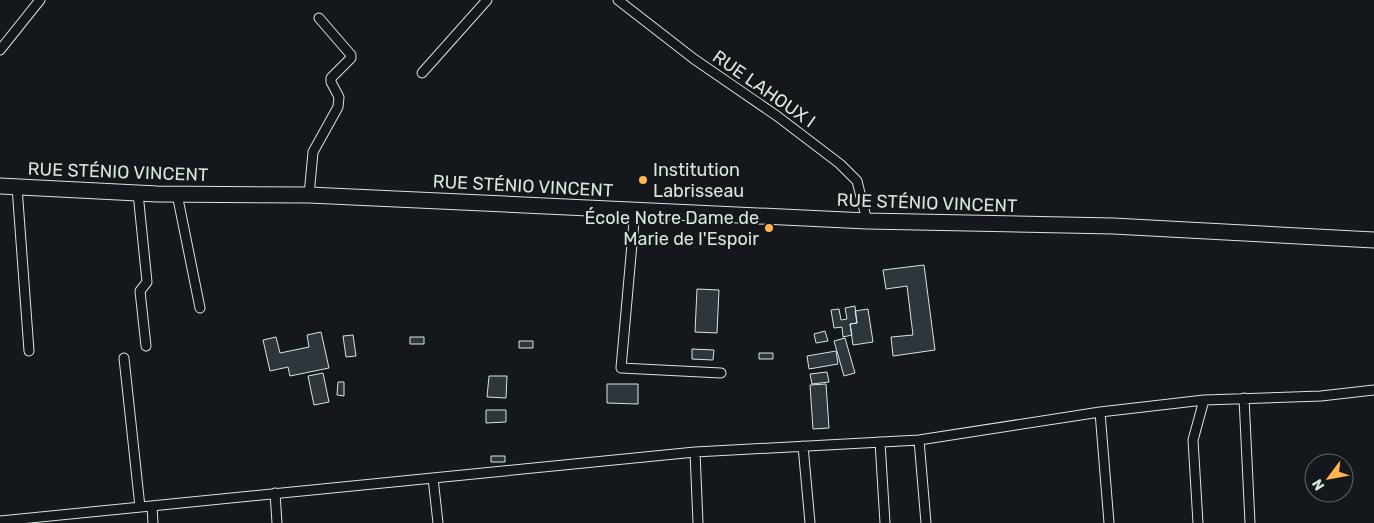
<svg xmlns="http://www.w3.org/2000/svg" width="1374" height="523" font-family="Rubik,sans-serif">
<rect width="100%" height="100%" fill="#14181c"/>
<path fill="#2c363c" stroke="#d8e6dc" d="M924 265 935 350 893 356 891 337 913 335 907 286 886 289 883 270Z
M697 289 719 290 717 333 695 332Z
M855 306 857 323 850 324 852 335 843 337 842 327 834 328 831 310 839 309 841 320 847 319 845 308Z
M868 309 873 342 853 345 850 324 857 323 855 311Z
M825 331 828 341 816 343 814 334Z
M321 332 329 368 290 376 288 367 270 371 263 340 276 337 280 353 309 347 307 335Z
M353 335 356 356 346 357 343 336Z
M410 337H424V344H410Z
M845 338 855 373 844 376 834 341Z
M519 341H533V348H519Z
M692 349 714 350 713 360 692 359Z
M836 351 838 364 809 369 807 356Z
M759 353H773V359H759Z
M827 372 829 382 812 384 810 374Z
M323 373 329 402 314 405 308 376Z
M489 376H507L506 398 487 397Z
M338 382H344V396L337 395Z
M607 384H638V404L607 403Z
M826 384 829 428 813 429 810 385Z
M486 410H506V422L486 423Z
M491 456H505V462H491Z"/>
<g fill="none" stroke-linecap="round" stroke-linejoin="round">
<defs>
<path id="street" d="M618 0 694 59 777 116 840 164 857 181 867 221
M0 50 40 0
M422 73 487 0
M17 187 29 351
M138 193 147 282 140 291 146 346
M177 194 200 308
M309 195 313 152 338 107 339 97 331 82V78L351 58V55L319 18
M635 210 621 368 721 373
M124 358 140 507
M1244 398 1250 523
M1100 412 1109 523
M919 440 926 523
M880 442 885 523
M803 446 810 523
M695 452 698 523
M433 478 438 523
M275 493 277 523
M152 506 153 523
M0 521 695 452 919 440 1100 412 1204 400 1321 396 1374 390
M1198 523 1193 440 1204 400"/>
<path id="primary" d="M0 186 157 194 309 195 867 221 1113 226 1374 240"/>
</defs>
<use href="#street" stroke="#d8e6dc" stroke-width="11"/>
<use href="#primary" stroke="#d8e6dc" stroke-width="17"/>
<use href="#street" stroke="#14181c" stroke-width="9"/>
<use href="#primary" stroke="#14181c" stroke-width="15"/>
</g>
<g fill="#ffb74d" stroke="#14181c" stroke-width="2">
<circle cx="643" cy="180" r="5"/>
<circle cx="769" cy="228" r="5"/>
</g>
<g text-anchor="middle" dominant-baseline="central" stroke-width="4" stroke-linejoin="round" paint-order="stroke">
<g font-size="18" fill="#d8e6dc" stroke="#14181c">
<text transform="translate(764 89) rotate(35)">RUE LAHOUX I</text>
<text transform="translate(118 172) rotate(2)">RUE STÉNIO VINCENT</text>
<text transform="translate(523 186) rotate(3)">RUE STÉNIO VINCENT</text>
<text transform="translate(927 203) rotate(2)">RUE STÉNIO VINCENT</text>
</g>
<g font-size="18" fill="#d8e6dc" stroke="#14181c" text-anchor="start">
<text x="653" y="170">Institution<tspan x="653" dy="21">Labrisseau</tspan></text>
<text x="759" y="218" text-anchor="end">École Notre Dame de<tspan x="759" dy="21">Marie de l'Espoir</tspan></text>
</g>
</g>
<g transform="translate(1329 478) rotate(238)"><circle r="24" fill="#14181c" stroke="#626a69"/>
<path d="M0-4L9 19L0 12L-9 19Z" fill="#ffb74d"/>
<text y="-8" font-size="14" font-weight="bold" text-anchor="middle" fill="#d8e6dc">N</text>
</g>
</svg>
